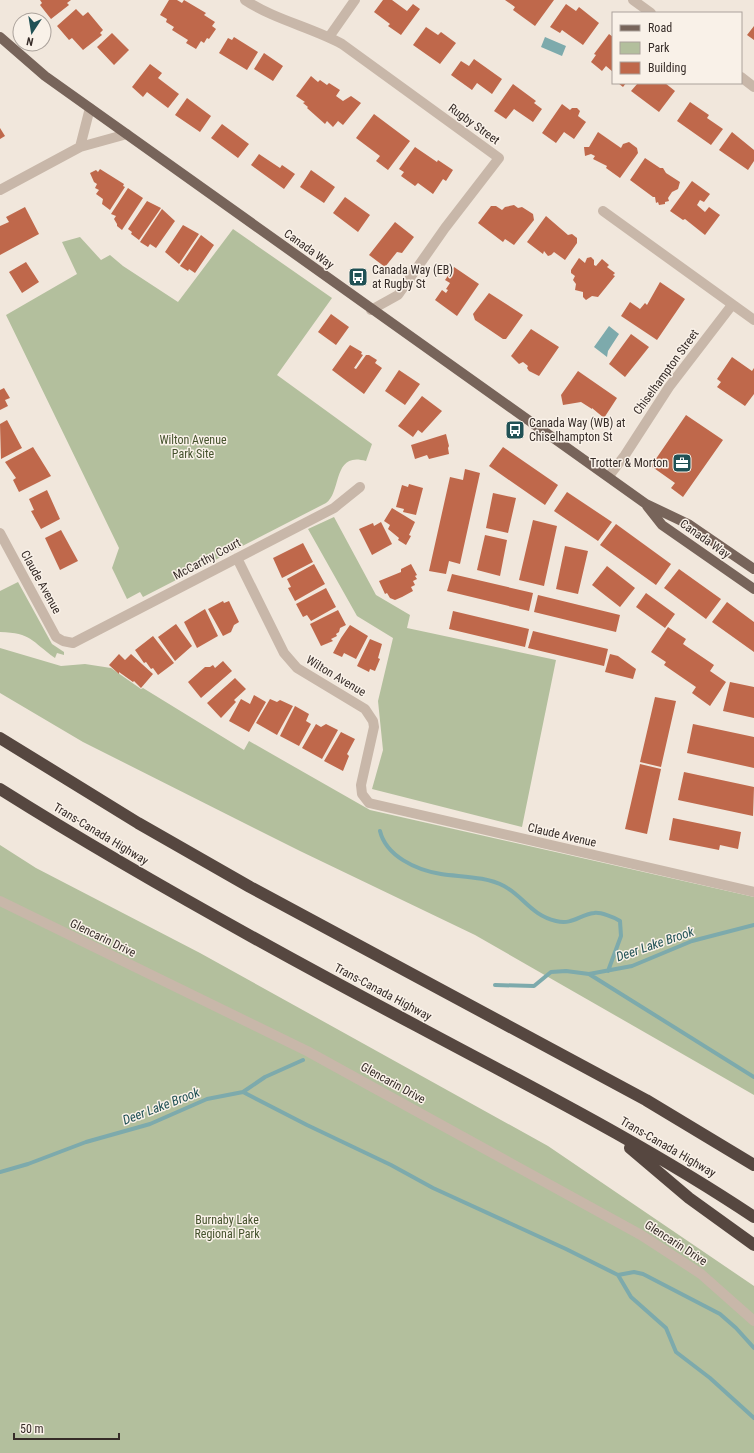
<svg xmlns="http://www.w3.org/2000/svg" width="754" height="1453" font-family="'Roboto Condensed',sans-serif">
<rect width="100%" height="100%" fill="#f1e7dc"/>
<path fill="#b3bf9d" d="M233 229 332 298 277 375 372 444 366 461C332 451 342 492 326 503L143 597 140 592 127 599 112 568 119 548 6 315 77 274 62 242 80 237 101 260 110 255 123 266 178 302Z
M334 517 376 595 410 615 407 628 556 660 522 827 372 789 383 750 378 701 393 638 357 616 308 529Z
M18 582 52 644 64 652V655L57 653 55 658C31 641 32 633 0 632V591Z
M0 648 61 666 85 664 111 668 141 689 143 688 244 750 249 741 370 810 754 897V1095L475 935 300 851 83 742 0 693Z
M0 845 36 868 200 953 548 1146 754 1286V1453H0Z"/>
<path fill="#7daaac" d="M545 37 566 46 562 56 541 47Z
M609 326 619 334 608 351 607 357 594 347Z"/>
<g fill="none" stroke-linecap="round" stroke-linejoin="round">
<path stroke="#7daaac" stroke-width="4" d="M380 831C386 856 416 870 441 874 461 877 485 876 504 886 524 897 531 915 556 921 573 925 579 915 594 913 600 912 614 917 620 921L621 936 608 971
M589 974 754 1077
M495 985 534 986 551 972 566 971 589 974 632 966 692 941 754 925
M243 1092 307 1125 391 1165 433 1188 566 1249 618 1275 631 1297 666 1328 676 1352 710 1378 754 1418
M0 1172 28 1164 86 1142 150 1124 207 1099 243 1092 265 1077 303 1060
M618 1275 634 1272 643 1274 720 1314 736 1328 754 1348"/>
</g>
<path fill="#bf684b" d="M40 0H71L67 3 69 5 51 19 40 5 42 3Z
M169 0H177L182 3 184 0 206 13 204 15 215 22 212 26 216 29 209 39 207 38 204 43 201 41 196 49 186 43 188 40 172 30 174 27 166 22 167 19 160 15Z
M383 0H392L407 11 413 4 420 9 401 35 388 26 390 24 374 12Z
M505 0H554L535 26 513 10 515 7Z
M566 4 576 11 579 7 599 23 583 45 562 30 560 33 550 27Z
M76 9 83 16 88 12 103 30 100 33 102 35 83 50 72 38 69 40 57 26Z
M754 26V40L747 35Z
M426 27 438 35 441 32 456 43 440 64 413 45Z
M112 33 129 50 114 65 97 47Z
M609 34 613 37V72L606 66 602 71 591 62 596 55 594 54Z
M234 37 258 52 247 70 219 53 228 38 232 40Z
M264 53 283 66 273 81 254 69Z
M474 59 502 79 492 94 477 83 472 90 451 75 461 61 469 66Z
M150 64 162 73 158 78 179 94 168 108 147 92 143 97 132 87Z
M311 76 318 82 320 80 327 85 329 83 340 90 336 96 343 101 351 96 361 103 343 125 338 121 333 127 327 121 325 124 307 108 308 107 303 103 305 102 296 96Z
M618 83H626L623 87Z
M638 83H665L675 91 659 112 631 91Z
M513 84 536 101 534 103 542 109 533 122 514 109 506 119 494 111Z
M187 98 211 116 200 132 175 115Z
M690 102 709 115 707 118 723 129 711 145 677 121Z
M562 104 570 110 572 108H577L580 111 578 116 586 122 574 139 564 132 556 143 542 133Z
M374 114 410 141 388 170 376 161 380 156 356 138Z
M222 124 249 144 238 158 211 138Z
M0 128 5 136 0 139Z
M598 132 621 148 623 144 629 142 637 148 638 153 620 178 606 168 607 166 593 159 595 156 591 154 585 156 584 147H589Z
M732 132 754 150V161L748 170 719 150Z
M415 147 437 162 438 160 453 170 446 181 443 179 433 194 418 183 415 186 401 176 404 172 399 169Z
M259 154 280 168 282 165 295 174 284 189 251 165Z
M645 158 660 168H663L666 173 680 182 678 189 672 192 668 198 669 201 665 202V204L659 205 658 202 656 203 655 197H653L630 180Z
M100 169 124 184 123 186 125 187 110 210 102 204 103 199 96 194 99 190 95 188 97 184 94 182 90 173 96 170 98 172Z
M311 170 335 187 324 203 300 187Z
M692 181 710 194 704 202 700 200 697 205 705 212 709 207 720 215 705 235 685 219 683 220 670 211Z
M128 188 143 198 122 230 117 226V224L114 219 116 216 111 214Z
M345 197 370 215 358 232 333 213Z
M147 201 161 208 139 240 131 234 132 232 128 229Z
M514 205 518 208 522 207 533 214 534 220 514 245 505 239 503 242 478 223 491 206H496L502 210 505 207Z
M25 207 39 234 0 255V226L9 222 6 217Z
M162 209 175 221 156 248 150 244 148 247 140 242Z
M546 216 568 235 572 234 577 238V243L565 260 554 252 551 255 548 256 544 251 543 254 527 242Z
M395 222 414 237 402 253 397 252 385 267 369 255Z
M183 225 199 234 179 264 165 252Z
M201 235 214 245 195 273 189 269 188 271 180 266Z
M591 257 594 260V265L596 266 602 259 609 265 607 267 615 273 613 275 615 276 598 297 592 296 586 300 583 297V292L575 290 576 284 573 280 575 276 571 273V270L579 258 585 263 587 258Z
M26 262 39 282 22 293 9 272Z
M454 267 479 284 457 316 435 300 442 290 446 293 448 290 446 289 450 283 445 280Z
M660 282 685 299 657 340 621 316 630 302 640 309 645 303 647 305Z
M489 293 523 315 506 339H503L475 320 473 314Z
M331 314 349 327 336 345 318 332Z
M531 329 559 347 539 376 529 371 527 368 528 366 523 362 519 364 511 356Z
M631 334 649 347 625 377 609 364Z
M350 345 362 352 361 354 363 355 354 368 356 369 366 355H369L377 360 375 363 382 368 364 394 332 370Z
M732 357 752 371 754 368V394L745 406 717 387 721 382 717 379Z
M399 370 420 384 405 405 385 391Z
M578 371 617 398 604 418 592 408V409L581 402 563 405 561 395Z
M4 388 10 398 5 400 8 406 0 410V390Z
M422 396 442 411 422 433 418 430 413 437 398 426Z
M686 415 723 440 683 497 671 488 675 483 651 466Z
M7 420 22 448 1 459 0 424Z
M446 434 449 446 448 448 449 454 429 459 427 455 415 459 411 445Z
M33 447 51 476 19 492 13 480 16 478 5 462Z
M503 447 558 485 545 505 489 466Z
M465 469 480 473 460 564 449 561 446 574 429 571 450 477 463 480Z
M409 484 423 488 416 515 403 512 404 509 396 507 402 485 408 487Z
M47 490 60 519 41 529 31 511 34 510 29 499Z
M567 492 612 522 598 541 554 511Z
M493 493 516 498 508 533 486 528Z
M392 508 415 522 409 535 411 536 406 545 398 540 399 538 388 529 390 525 384 521Z
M533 520 557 526 544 586 519 580Z
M381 522 392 544 372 555 359 529 373 523 374 526Z
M616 524 671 564 656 585 600 545Z
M61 530 78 561 60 570 45 538Z
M485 535 507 540 500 576 477 570Z
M303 543 313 562 282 578 273 558Z
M565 546 588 551 578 594 556 589Z
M314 564 325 584 295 601 288 588 291 587 287 579Z
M411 564 417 575 415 576 417 579 413 581 415 585 411 587 413 591 402 597 395 600 390 598 387 593 385 594 379 581 401 572V569Z
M607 566 635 588 620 607 592 585Z
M679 569 721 599 706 619 664 588Z
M452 574 533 593 529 611 447 591Z
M326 588 336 607 311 621 307 615 303 617 296 604Z
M646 593 675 614 665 628 636 607Z
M538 595 620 615 616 632 534 612Z
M223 601 224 603 229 601 239 622 234 625 231 632 223 636 208 609Z
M727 602 754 622V652L712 622Z
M205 609 218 636 197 648 184 622Z
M338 610 346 625 340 628 339 632 336 634 337 636 331 639 333 641 321 646 310 624Z
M453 611 529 629 525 647 449 629Z
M176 624 192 646 175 661 158 637Z
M350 625 368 636 356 659 344 653 342 657 333 653 341 638Z
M668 627 686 639 683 644 714 665 710 671 726 682 710 706 692 693 696 687 664 665 666 662 651 652Z
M533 631 608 649 604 666 528 648Z
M153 636 174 663 158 675 153 668 151 669 146 662 144 663 135 650Z
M370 639 382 644 378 658 380 659 375 671 370 669 369 672 357 666Z
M119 654 125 660 131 654 153 674 141 688 134 681 133 682 119 672V674L109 665Z
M610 654 618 656 636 669 633 679 605 672Z
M223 661 232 671 201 698 188 682 205 667H210L213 665 215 668Z
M235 678 246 689 234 700 236 702 221 718 207 703Z
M730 682 754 687V718L723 711Z
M254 695 266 702 249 732 229 721 241 699 250 704Z
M655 697 676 701 661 767 640 762Z
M270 699 277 702 280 700 293 706 277 735 256 723Z
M295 706 309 714 306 721 311 724 299 746 280 736Z
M316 724 321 727 326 724 338 730 322 759 302 748Z
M693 724 754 737V768L687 753Z
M341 732 355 739 347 754 349 756 343 771 324 761Z
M640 764 661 769 647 834 625 829Z
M684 772 754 787 753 816 678 800Z
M673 818 741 832 738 849 720 845 719 850 669 840Z"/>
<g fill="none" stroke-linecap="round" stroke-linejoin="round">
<path stroke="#c8b7a9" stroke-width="10" d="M245 0C275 20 311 27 342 44L499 158 445 228 398 295 371 310
M633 0 651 13
M329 37 355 0
M741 77 754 87
M80 147 90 108
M0 190 80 147 127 134
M603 211 754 320
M609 476 625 455 669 387 732 305
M0 533 56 637 63 641 73 643 334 508 360 487
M237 558 284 653 297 668 365 709 373 721 374 727 361 785 362 794 369 803 754 892
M0 901 307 1051 641 1235 701 1274 754 1321"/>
<path stroke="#77645a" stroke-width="10" d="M0 37 45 76 646 504 688 524 754 569
M647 506 662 525 754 589"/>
<path stroke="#564740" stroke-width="12" d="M0 738 138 823 250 887 646 1100 754 1165
M0 789C135 874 275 951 417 1026 531 1087 646 1145 754 1217
M630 1148 689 1198 754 1245"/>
</g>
<defs>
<symbol id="bus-square" viewBox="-11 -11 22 22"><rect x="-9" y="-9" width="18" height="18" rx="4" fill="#205155" stroke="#f9f1e8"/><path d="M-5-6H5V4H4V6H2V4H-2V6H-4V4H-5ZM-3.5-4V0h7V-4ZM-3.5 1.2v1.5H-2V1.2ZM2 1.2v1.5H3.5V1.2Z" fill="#fff"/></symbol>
<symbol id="office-square" viewBox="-11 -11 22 22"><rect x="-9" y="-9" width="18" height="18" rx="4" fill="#205155" stroke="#f9f1e8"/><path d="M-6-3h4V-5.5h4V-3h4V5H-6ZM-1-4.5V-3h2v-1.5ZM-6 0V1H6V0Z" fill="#fff"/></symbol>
</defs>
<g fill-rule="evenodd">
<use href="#bus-square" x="347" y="266" width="22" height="22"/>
<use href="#bus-square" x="504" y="419" width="22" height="22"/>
<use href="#office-square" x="671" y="452" width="22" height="22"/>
</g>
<g text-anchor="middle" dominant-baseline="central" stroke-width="3" stroke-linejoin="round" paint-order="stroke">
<g font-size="12" fill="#362c28" stroke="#f9f1e8">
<text transform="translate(474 124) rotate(36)">Rugby Street</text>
<text transform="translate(309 249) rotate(36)">Canada Way</text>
<text transform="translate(666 372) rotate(-54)">Chiselhampton Street</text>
<text transform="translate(705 539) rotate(35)">Canada Way</text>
<text transform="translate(207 559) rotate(-28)">McCarthy Court</text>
<text transform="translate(41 582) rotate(61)">Claude Avenue</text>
<text transform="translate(336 676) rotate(31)">Wilton Avenue</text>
<text transform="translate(101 834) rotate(31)">Trans-Canada Highway</text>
<text transform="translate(562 835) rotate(13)">Claude Avenue</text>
<text transform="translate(103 938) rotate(26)">Glencarin Drive</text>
<text transform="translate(383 992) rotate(28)">Trans-Canada Highway</text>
<text transform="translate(393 1083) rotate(29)">Glencarin Drive</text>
<text transform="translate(668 1147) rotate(30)">Trans-Canada Highway</text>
<text transform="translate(676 1243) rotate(33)">Glencarin Drive</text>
</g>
<g font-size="12" fill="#362c28" stroke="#f9f1e8" text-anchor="start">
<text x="372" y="270">Canada Way (EB)<tspan x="372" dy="14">at Rugby St</tspan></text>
<text x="529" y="423">Canada Way (WB) at<tspan x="529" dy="14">Chiselhampton St</tspan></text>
<text x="668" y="463" text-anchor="end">Trotter &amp; Morton</text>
</g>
<g font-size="12" fill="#45522d" stroke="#f9f1e8">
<text x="193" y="440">Wilton Avenue<tspan x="193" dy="14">Park Site</tspan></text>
<text x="227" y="1220">Burnaby Lake<tspan x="227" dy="14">Regional Park</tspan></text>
</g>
<g font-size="13" font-style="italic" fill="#205155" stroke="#f9f1e8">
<text transform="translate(655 944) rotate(-19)">Deer Lake Brook</text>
<text transform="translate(161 1106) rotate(-21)">Deer Lake Brook</text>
</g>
</g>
<rect x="612" y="12" width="130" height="72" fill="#f9f1e8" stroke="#aba29b"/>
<rect x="620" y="25" width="20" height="6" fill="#77645a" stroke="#aba29b"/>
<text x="648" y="32" font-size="12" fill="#362c28">Road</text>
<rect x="620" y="42" width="20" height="12" fill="#b3bf9d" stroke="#aba29b"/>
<text x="648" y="52" font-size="12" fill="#362c28">Park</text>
<rect x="620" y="62" width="20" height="12" fill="#bf684b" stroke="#aba29b"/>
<text x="648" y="72" font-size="12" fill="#362c28">Building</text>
<g transform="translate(32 32) rotate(192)"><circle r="19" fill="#f9f1e8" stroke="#aba29b"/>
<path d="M0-3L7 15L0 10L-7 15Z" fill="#205155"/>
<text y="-6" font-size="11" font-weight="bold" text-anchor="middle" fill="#362c28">N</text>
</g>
<path d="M14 1433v6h105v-6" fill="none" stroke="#362c28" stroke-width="2"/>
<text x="20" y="1433" font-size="12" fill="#362c28" stroke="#f9f1e8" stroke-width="3" paint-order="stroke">50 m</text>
</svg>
